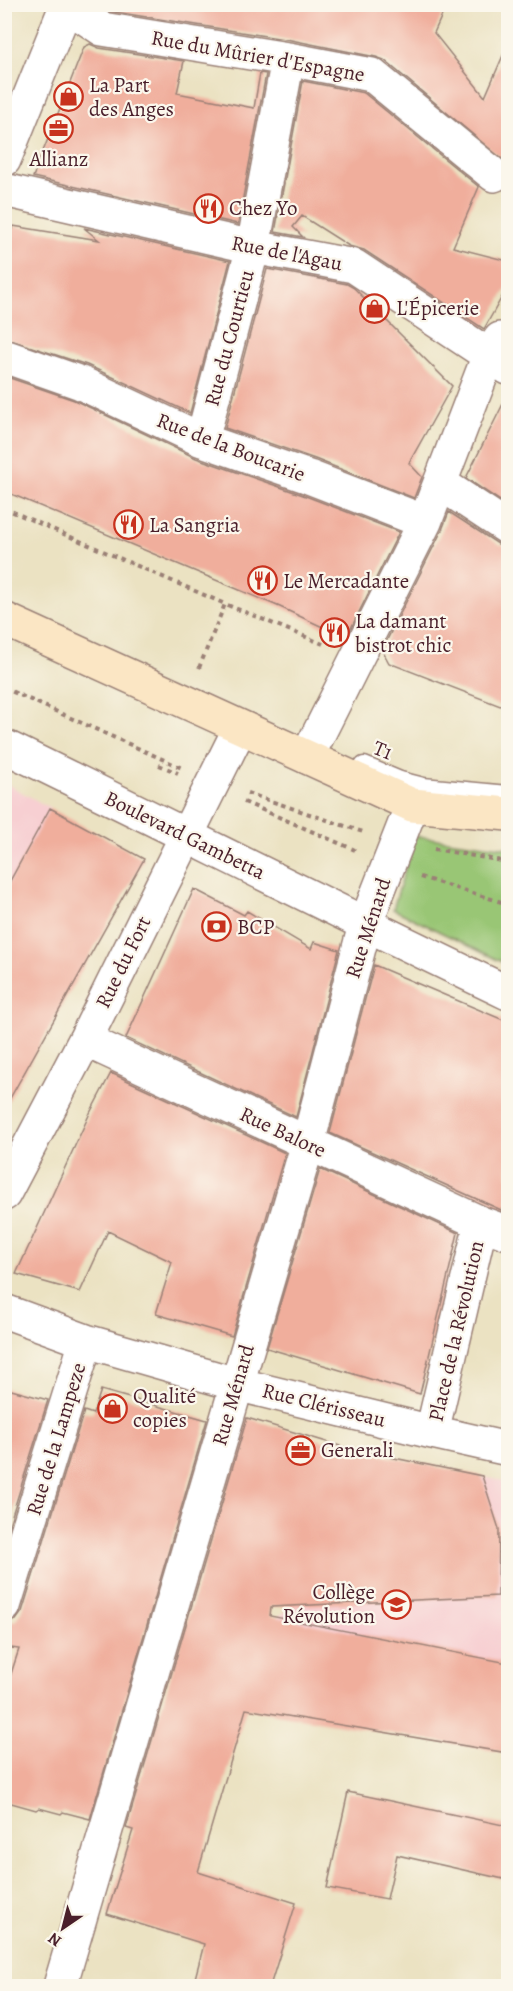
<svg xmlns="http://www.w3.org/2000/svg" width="513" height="1991" font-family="Alegreya,serif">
<rect width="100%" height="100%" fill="#fbf7ec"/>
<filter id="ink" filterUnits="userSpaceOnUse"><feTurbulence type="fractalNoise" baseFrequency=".0167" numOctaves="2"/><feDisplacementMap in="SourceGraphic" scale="12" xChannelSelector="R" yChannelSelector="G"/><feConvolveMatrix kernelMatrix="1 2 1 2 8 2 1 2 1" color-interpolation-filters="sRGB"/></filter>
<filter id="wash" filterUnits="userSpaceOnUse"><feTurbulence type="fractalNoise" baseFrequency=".008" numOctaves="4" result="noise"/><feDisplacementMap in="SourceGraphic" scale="24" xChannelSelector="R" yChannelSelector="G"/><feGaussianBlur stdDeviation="1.35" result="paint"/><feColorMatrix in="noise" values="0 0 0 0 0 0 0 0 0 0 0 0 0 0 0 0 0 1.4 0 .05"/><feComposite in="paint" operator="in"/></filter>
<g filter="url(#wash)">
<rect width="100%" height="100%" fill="#ebe2c2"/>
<path fill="#f7cfd2" d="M5 783 50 808 5 892Z
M350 1449 508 1482V1753L265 1712 274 1669 276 1618 288 1610 280 1598 312 1555Z"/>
<path fill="#99c674" stroke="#727250" stroke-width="1.5" d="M415 836 508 848V965L393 909Z"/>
<g id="blocks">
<path fill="#f0ae9c" d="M100 4H447L434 33 485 97 508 44V164L384 60 376 57 291 40 109 11Z
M90 44 99 48 184 61 177 93 254 108 260 73 266 74 238 224 33 177 84 47Z
M303 81 364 93 479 187 453 247 508 261V286L484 329 364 250 349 246 302 216 293 227 303 237 275 232Z
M13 226 99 240 84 228 230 261 190 413 87 365 4 338V248Z
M267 269 347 284 354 288 452 386 409 463 422 477 414 498 315 459 225 428Z
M4 376 74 400 196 458 303 495 399 532 346 638 280 607 4 491Z
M508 394V506L466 478Z
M449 512 498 544 508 546V709L389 663 382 650 442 530Z
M50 808 144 859 4 1109V892Z
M194 889 244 915 247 911 311 949 314 942 339 950 296 1117 126 1038Z
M374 965 508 1022V1213L330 1133Z
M111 1073 285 1153 232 1336 156 1314 172 1262 108 1231 80 1292 16 1274 90 1113Z
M320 1169 458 1233 420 1394 267 1348Z
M4 1388 48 1400 4 1541Z
M101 1390 207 1420 90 1819 63 1812 61 1814 39 1808 36 1810 4 1801V1683H8L19 1649 4 1647V1624L16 1620 22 1612 84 1411 93 1414Z
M247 1418 350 1449 482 1476 499 1529 498 1596 271 1607 270 1616 508 1663V1753L246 1709 198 1872 296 1903 270 1986H193L204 1944 107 1914 133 1830 126 1828Z
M348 1792 508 1826V1880L397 1855 387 1899 327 1888Z"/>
</g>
</g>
<g filter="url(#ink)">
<use href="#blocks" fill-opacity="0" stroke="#9a8076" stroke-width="1.5"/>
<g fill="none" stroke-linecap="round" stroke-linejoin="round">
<defs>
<path id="lane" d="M364 766 400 781 423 787 508 795"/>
<path id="street" d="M66 5 102 29 288 59 372 75 494 175
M4 160 67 4
M4 190 253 247 354 266 508 368
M4 356 81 383 202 440 309 477 425 522
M202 440 253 247 288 59
M440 483 508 528
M4 746C173 828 340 913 508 993
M307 757 425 522 489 355 500 339
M85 1040 481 1223 508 1233
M4 1194 85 1040 240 728
M4 1311 86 1341 236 1384 432 1432 508 1449
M432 1432 481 1223
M4 1606 86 1341
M60 1986 308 1143 365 925 412 805"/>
<path id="secondary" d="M4 619 412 805 508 814"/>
</defs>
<use href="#lane" stroke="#9a8076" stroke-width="21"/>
<use href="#street" stroke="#9a8076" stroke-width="36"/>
<use href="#secondary" stroke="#9a8076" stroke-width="36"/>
<path stroke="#9a8076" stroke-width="4" stroke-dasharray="4.5 4.5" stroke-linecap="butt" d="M4 508 225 604
M199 668 225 604 323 644
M4 688 182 768
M159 765 178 773
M247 793 363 832
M244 802 355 850
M434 849 508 862
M420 877 508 904"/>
<use href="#lane" stroke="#fff" stroke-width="18"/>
<use href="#street" stroke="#fff" stroke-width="33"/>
<use href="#secondary" stroke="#fbe6c4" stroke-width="33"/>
</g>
</g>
<defs>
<symbol id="shop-ring" viewBox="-11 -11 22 22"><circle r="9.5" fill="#fbf7ec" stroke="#c8321e" stroke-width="1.5"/><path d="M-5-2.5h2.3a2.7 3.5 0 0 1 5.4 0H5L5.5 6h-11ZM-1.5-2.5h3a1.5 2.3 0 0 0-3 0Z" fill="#c8321e"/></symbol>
<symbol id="office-ring" viewBox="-11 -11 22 22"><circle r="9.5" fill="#fbf7ec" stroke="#c8321e" stroke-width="1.5"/><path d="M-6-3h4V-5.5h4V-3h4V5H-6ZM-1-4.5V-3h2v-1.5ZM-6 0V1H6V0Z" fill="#c8321e"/></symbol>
<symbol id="restaurant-ring" viewBox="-11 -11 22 22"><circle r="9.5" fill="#fbf7ec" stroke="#c8321e" stroke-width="1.5"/><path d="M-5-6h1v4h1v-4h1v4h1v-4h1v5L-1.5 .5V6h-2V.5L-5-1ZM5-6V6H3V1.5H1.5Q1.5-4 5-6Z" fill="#c8321e"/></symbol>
<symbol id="bank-ring" viewBox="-11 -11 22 22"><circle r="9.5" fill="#fbf7ec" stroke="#c8321e" stroke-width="1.5"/><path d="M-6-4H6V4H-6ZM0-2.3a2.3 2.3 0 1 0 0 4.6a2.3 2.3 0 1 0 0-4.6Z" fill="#c8321e"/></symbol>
<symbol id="school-ring" viewBox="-11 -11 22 22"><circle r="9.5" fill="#fbf7ec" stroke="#c8321e" stroke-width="1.5"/><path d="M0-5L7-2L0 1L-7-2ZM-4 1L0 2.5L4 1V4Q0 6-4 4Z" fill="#c8321e"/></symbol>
</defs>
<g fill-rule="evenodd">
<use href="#shop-ring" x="52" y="80" width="33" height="33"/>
<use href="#office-ring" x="42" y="112" width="33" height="33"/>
<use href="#restaurant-ring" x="192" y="192" width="33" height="33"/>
<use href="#shop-ring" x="358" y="292" width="33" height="33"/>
<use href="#restaurant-ring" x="112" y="508" width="33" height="33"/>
<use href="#restaurant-ring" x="246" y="564" width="33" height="33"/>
<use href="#restaurant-ring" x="318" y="616" width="33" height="33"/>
<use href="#bank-ring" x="200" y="910" width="33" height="33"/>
<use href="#shop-ring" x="96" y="1392" width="33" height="33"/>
<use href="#office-ring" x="284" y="1434" width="33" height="33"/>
<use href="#school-ring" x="380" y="1588" width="33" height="33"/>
</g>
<g text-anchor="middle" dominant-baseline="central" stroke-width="4.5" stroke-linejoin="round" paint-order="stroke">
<g font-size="21" fill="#4a1f2b" stroke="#fbf7ec">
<text transform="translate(258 56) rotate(10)">Rue du Mûrier d'Espagne</text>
<text transform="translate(287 253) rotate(11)">Rue de l'Agau</text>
<text transform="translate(229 338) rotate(-75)">Rue du Courtieu</text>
<text transform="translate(231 447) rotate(21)">Rue de la Boucarie</text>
<text transform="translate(383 750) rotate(22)">T1</text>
<text transform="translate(185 835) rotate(26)">Boulevard Gambetta</text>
<text transform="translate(368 928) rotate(-72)">Rue Ménard</text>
<text transform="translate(123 962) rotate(-64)">Rue du Fort</text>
<text transform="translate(283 1132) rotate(25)">Rue Balore</text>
<text transform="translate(456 1331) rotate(-77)">Place de la Révolution</text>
<text transform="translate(233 1395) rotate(-74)">Rue Ménard</text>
<text transform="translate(324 1405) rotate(14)">Rue Clérisseau</text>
<text transform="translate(56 1439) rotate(-73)">Rue de la Lampeze</text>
</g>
<g font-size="21" fill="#4a1f2b" stroke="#fbf7ec" text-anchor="start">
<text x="89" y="85">La Part<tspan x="89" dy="24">des Anges</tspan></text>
<text x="59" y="159" text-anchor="middle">Allianz</text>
<text x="229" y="208">Chez Yo</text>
<text x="396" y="308">L'Épicerie</text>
<text x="149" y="525">La Sangria</text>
<text x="283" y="581">Le Mercadante</text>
<text x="355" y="621">La damant<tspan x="355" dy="24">bistrot chic</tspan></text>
<text x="237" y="927">BCP</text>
<text x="133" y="1396">Qualité<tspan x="133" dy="24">copies</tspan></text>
<text x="321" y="1450">Generali</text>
<text x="375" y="1592" text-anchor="end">Collège<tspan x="375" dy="24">Révolution</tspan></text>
</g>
</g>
<rect width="513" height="1991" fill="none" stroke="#fbf7ec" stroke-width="24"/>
<g transform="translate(63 1928) rotate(215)" stroke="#fbf7ec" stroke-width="4.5" paint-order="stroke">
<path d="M0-4.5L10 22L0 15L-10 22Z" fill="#4a1f2b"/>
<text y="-9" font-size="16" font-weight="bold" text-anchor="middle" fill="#4a1f2b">N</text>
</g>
</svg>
